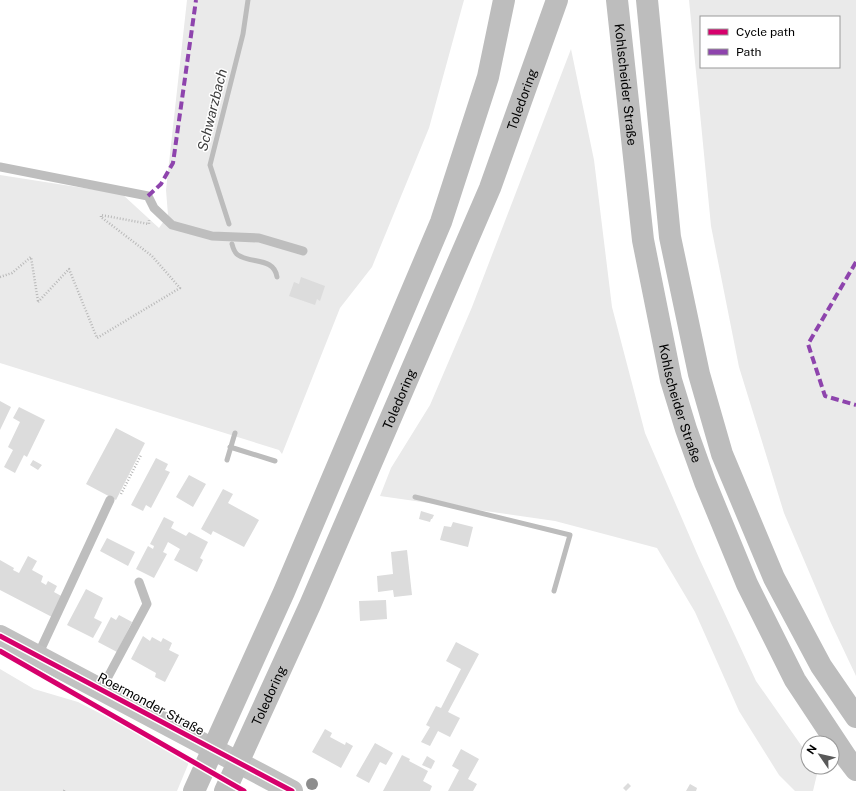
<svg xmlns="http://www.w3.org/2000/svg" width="856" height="791" font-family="'Public Sans',sans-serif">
<rect width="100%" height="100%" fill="#fff"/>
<path fill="#eaeaea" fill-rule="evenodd" d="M187 0H464L429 128 372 267 340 308 282 454 279 450 0 363V175L122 194 159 228 168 215 166 190Z
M689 0H856V676L830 621 784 513 739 367 711 226ZM701 17H839V67H701Z
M571 49 594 160 612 307 645 433 699 558 756 681 808 755V767H816L818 770 813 791H795L779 775 739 711 695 612 657 548 555 521 380 496 391 468 430 405 472 307Z
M0 669 34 689 78 702 190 760 177 791H0Z"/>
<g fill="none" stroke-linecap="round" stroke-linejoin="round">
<path stroke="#bcbcbc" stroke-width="5" d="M229 224 210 165 243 34 248 0
M232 244C233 248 235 253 238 255 251 264 274 257 277 277
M230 447 275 461
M227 460 235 433
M415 497 570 535 554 591"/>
</g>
<path fill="#dcdcdc" d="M301 277 325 286 320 301 317 299 315 305 289 296 294 282 299 284Z
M0 401 11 407 0 430Z
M19 407 45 420 27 457 24 455 15 473 4 467 13 450 8 447 20 422 13 418Z
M116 428 145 443 116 500 86 484Z
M156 458 168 464 165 470 170 472 151 508 146 505 143 511 131 505Z
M33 460 42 465 38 470 30 465Z
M189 475 206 484 193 507 176 497Z
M223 489 233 494 228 503 259 520 244 547 213 531 211 535 201 529Z
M421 511 434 515 432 519H431L430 522 419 519Z
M164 517 174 522 171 528 186 536 189 532 208 542 200 558 203 560 197 572 174 560 180 549 168 542 163 552 167 554 154 578 136 569 148 546 153 549 154 546 150 544Z
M453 522 473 527 468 547 440 540 444 526 451 527Z
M107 538 135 552 128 566 100 551Z
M407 550 412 595 394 597 393 590 378 592 377 576 393 574 391 552Z
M28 556 37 561 32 570 43 576 41 582 46 585 48 581 57 586 54 592 63 597 52 617 0 590V560L14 568 13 570 19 573Z
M86 589 103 598 94 618 102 622 93 638 67 625Z
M386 600 387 619 360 621 359 601Z
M119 615 132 622 117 652 98 642 111 617 116 620Z
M143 636 150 641 152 637 161 642 163 638 172 643 169 650 179 655 165 682 155 677 156 673 131 659Z
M456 642 479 654 448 712 460 718 450 737 438 731 430 746 421 742 430 727 426 725 436 706 441 708 461 669 446 661Z
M325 729 332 733 330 737 345 745 346 742 353 746 341 768 312 752Z
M375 743 393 753 386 765 380 762 369 783 356 776Z
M461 749 479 759 468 779 477 784 473 791H448L459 770 452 766Z
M402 755 410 759 409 761 428 771 423 781 432 786 430 791H383Z
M427 756 435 761 431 769 422 765Z
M628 783 631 786 626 791 623 788Z
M690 784 697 788 696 791H686Z"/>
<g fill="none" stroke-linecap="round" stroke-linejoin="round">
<path stroke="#b8b8b8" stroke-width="2.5" stroke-dasharray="1 2" stroke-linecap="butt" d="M101 217V215L149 224V220
M0 277 12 273 31 257 38 301
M38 302 69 269 97 338 180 288 152 256 101 217
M121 494 141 455
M64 791 65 789"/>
<path stroke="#bebebe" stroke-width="9" d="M0 167 148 196 154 208 172 225 212 236 259 238 303 251
M38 655 110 500
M101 690 147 604 139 582"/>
<path stroke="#c1c1c1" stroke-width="22" d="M0 636 292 791"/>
<g stroke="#bdbdbd" stroke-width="22">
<path id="s1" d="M617 0 643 240 671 380 686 429 705 482 747 584 795 680 846 757 856 770"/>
<path d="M647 0 670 237 699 374 722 454 774 578 821 666 856 717"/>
</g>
<g stroke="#bdbdbd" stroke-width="22">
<path d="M194 791 284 592 441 222 488 77 504 0"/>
<path id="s2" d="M225 791 310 605 490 188 557 0"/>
</g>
<path stroke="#8e44ad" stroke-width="4" stroke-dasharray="8 4" stroke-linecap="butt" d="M148 196 161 184 173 163 196 0
M856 262 808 344 825 396 856 405"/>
<defs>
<path id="cycleway" d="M0 636 292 791
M0 651 244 791"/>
</defs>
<use href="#cycleway" stroke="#fff" stroke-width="8"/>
<use href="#cycleway" stroke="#d6006c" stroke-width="5"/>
</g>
<circle fill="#8d8d8d" cx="312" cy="784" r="6"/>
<g text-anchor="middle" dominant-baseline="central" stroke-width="3" stroke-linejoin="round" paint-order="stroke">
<g font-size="13" fill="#000" stroke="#fff">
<text stroke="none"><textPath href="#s1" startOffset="85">Kohlscheider Straße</textPath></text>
<text stroke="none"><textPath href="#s2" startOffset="753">Toledoring</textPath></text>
<text stroke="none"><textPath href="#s2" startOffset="429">Toledoring</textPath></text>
<text stroke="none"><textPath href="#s1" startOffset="409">Kohlscheider Straße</textPath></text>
<text stroke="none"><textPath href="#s2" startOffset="105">Toledoring</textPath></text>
<text transform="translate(151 704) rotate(28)">Roermonder Straße</text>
</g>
<g font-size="14" font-style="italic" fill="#404040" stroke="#fff">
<text transform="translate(212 110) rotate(-76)">Schwarzbach</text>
</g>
</g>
<rect x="700" y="16" width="140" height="52" fill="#ffffff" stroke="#999999"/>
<rect x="708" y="29" width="20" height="6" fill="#d6006c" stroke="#999999"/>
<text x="736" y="36" font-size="12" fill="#000000">Cycle path</text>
<rect x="708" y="49" width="20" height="6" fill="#8e44ad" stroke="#999999"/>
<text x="736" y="56" font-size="12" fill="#000000">Path</text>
<g transform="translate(820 755) rotate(304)"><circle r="19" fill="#ffffff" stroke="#999999"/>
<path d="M0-3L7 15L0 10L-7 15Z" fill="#595959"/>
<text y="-6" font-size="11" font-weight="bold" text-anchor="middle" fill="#000000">N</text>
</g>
</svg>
